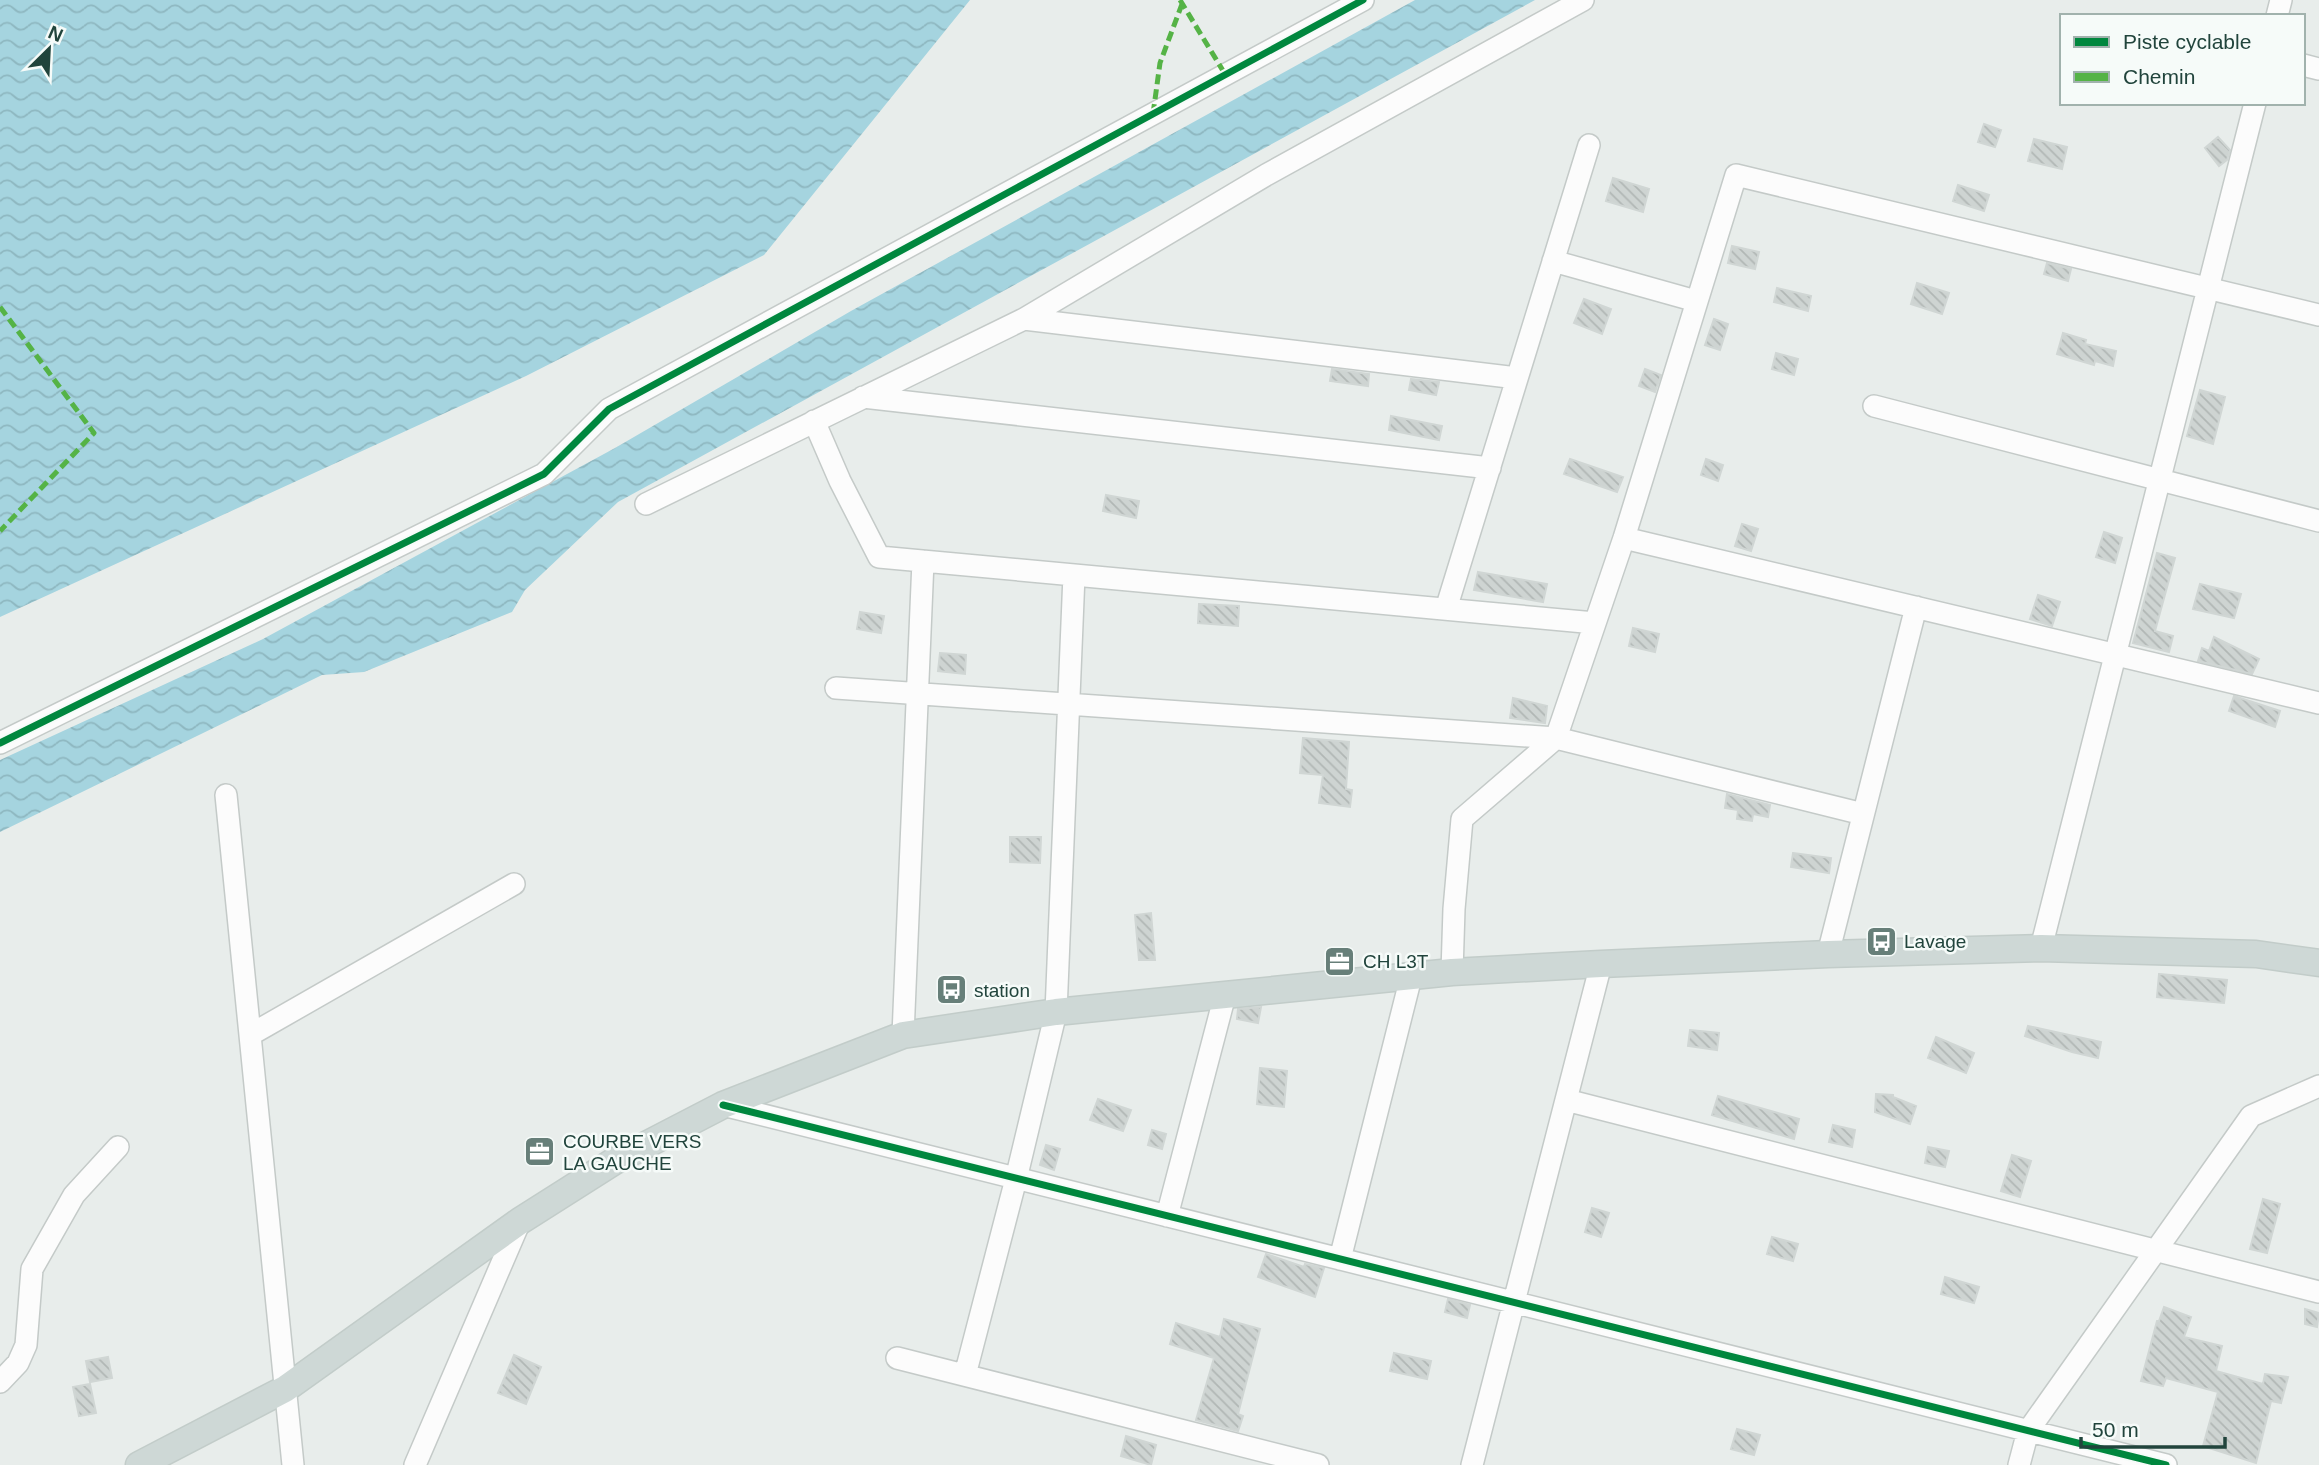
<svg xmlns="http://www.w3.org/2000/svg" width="2319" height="1465" font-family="Arial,sans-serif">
<defs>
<pattern id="water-waves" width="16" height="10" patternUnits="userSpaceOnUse" patternTransform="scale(1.75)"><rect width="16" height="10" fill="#a5d4df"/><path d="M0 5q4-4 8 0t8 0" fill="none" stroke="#8eb7c0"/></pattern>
<pattern id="building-back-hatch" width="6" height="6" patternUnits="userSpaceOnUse" patternTransform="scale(1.75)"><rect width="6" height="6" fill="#ced4d2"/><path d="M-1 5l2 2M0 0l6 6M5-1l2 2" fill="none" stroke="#b1b7b5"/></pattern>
</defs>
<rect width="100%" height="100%" fill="#e8edeb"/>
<path fill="url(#water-waves)" d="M0 0H970L764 255 526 376 0 617Z
M1415 0H1535L618 502 525 590 512 612 364 672 322 675 0 832V760L263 639 615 448 851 311Z"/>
<path fill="url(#building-back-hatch)" stroke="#d0d6d4" stroke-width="2" d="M1984 124 2001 130 1995 147 1978 142Z
M2218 137 2230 150 2227 160 2219 166 2205 148Z
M2034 139 2067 147 2062 169 2028 161Z
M1613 178 1649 189 1643 212 1606 201Z
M1958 185 1989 195 1984 211 1953 201Z
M1732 246 1759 252 1755 269 1728 263Z
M2047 263 2071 269 2068 281 2044 274Z
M1917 283 1949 293 1942 314 1911 304Z
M1777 288 1811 296 1808 311 1774 302Z
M1584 299 1611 309 1602 334 1574 323Z
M1714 319 1728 324 1720 350 1705 345Z
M2063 333 2086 340 2085 344 2116 351 2113 366 2095 361 2094 365 2057 354Z
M1776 353 1798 359 1794 375 1772 369Z
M1332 369 1369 374 1368 386 1330 381Z
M1645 369 1661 375 1655 392 1639 386Z
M1411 379 1439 382 1436 395 1409 390Z
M2200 390 2225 397 2213 444 2187 436Z
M1391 416 1442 426 1439 440 1389 430Z
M1570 459 1623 477 1617 492 1564 474Z
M1706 459 1723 465 1718 481 1701 475Z
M1106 495 1139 501 1136 518 1103 511Z
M1742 524 1758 529 1751 551 1735 546Z
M2104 532 2122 538 2115 563 2096 557Z
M2157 553 2175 558 2155 631 2173 636 2169 652 2133 643Z
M1478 572 1547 584 1543 602 1474 590Z
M2200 584 2241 594 2234 618 2193 609Z
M2038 595 2060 602 2052 626 2030 619Z
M1199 604 1239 606 1238 626 1198 623Z
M860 612 884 616 881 633 857 629Z
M1633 628 1659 634 1655 652 1629 646Z
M2214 637 2259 659 2252 674 2198 661 2202 648 2209 651Z
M940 653 966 655 965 674 938 671Z
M2234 696 2280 711 2275 727 2229 711Z
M1513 698 1547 706 1545 723 1510 718Z
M1303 738 1349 742 1346 789 1352 790 1350 807 1319 803 1323 775 1300 773Z
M1727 794 1770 805 1768 817 1753 814 1752 821 1737 819 1738 810 1725 808Z
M1010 837H1041L1040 863 1010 862Z
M1793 853 1831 858 1829 873 1791 867Z
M1151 913 1155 960H1139L1135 915Z
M2159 974 2227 980 2224 1003 2157 997Z
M1261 1007 1258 1023 1237 1019 1238 1009Z
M2028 1026 2101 1042 2098 1058 2072 1052 2025 1036Z
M1690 1030 1719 1033 1717 1050 1688 1046Z
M1936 1037 1974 1053 1966 1073 1928 1058Z
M1260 1068 1287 1071 1284 1107 1257 1104Z
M1876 1094 1893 1095V1097L1916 1106 1910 1124 1875 1112Z
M1718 1096 1799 1119 1794 1139 1712 1115Z
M1098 1099 1131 1110 1123 1131 1090 1120Z
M1833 1125 1855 1130 1852 1147 1829 1142Z
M1152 1130 1166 1134 1162 1149 1148 1145Z
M1046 1145 1060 1149 1054 1170 1040 1165Z
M1928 1147 1949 1151 1945 1167 1925 1163Z
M2012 1155 2031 1161 2020 1197 2001 1191Z
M2263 1199 2280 1204 2267 1253 2250 1249Z
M1592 1208 1609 1213 1601 1237 1585 1232Z
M1772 1237 1798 1244 1793 1261 1767 1254Z
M1266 1254 1304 1267 1305 1264 1324 1268 1315 1297 1258 1277Z
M1945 1277 1979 1287 1974 1303 1941 1294Z
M1448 1299 1470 1305 1467 1318 1445 1312Z
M2164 1307 2191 1317 2184 1337 2222 1346 2216 1371 2263 1384 2265 1374 2288 1377 2281 1403 2271 1401 2256 1463 2203 1446 2218 1392 2166 1378 2163 1386 2141 1381 2157 1321H2159Z
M2305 1309 2319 1313 2317 1327 2305 1324Z
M1224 1319 1260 1329 1238 1414 1243 1416 1238 1431 1196 1420 1214 1358 1170 1344 1176 1323 1220 1337Z
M1394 1353 1431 1361 1427 1379 1390 1371Z
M514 1355 541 1367 526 1404 498 1393Z
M108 1357 112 1378 90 1382 86 1361Z
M90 1384 96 1413 79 1416 73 1387Z
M1737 1429 1760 1435 1754 1455 1731 1449Z
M1126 1436 1156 1445 1151 1465 1121 1456Z"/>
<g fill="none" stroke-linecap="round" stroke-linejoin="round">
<defs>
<path id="minor" d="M2277 16 2281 0
M2303 65 2319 69
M1553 261 1696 301
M1024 319 1517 378
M863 397 1490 468
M1874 406 2319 521
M814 421 840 481 879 557 1595 623
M646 504 1024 319 1266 175 1583 0
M1624 538 2319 703
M1446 609 1589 145
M836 688 1556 738 1863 814
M0 743 544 474 609 409 1363 0
M226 795 293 1465
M2041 948 2255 103
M1828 954 1916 607
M1452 972 1454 909 1462 819 1556 738 1624 538 1736 175 2319 315
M250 1035 514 884
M903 1035 923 561
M1566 1100 2319 1292
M723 1105 2166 1465
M1167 1216 1225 995
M1340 1259 1411 977
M897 1358 1318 1465
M965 1375 1016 1179 1056 1012 1074 575
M0 1382 18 1363 26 1345 32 1269 74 1195 118 1147
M415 1465 520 1221
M1472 1465 1601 964
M2019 1465 2028 1431 2251 1116 2319 1086"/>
<path id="major" d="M139 1465 285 1389 520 1221 613 1162 723 1105 903 1035 1056 1012 1225 995 1452 972 1601 964 1828 954 2041 948 2256 954 2319 963"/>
</defs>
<use href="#minor" stroke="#c4cac8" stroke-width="24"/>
<use href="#major" stroke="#c2ccc9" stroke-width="29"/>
<use href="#minor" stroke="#fcfcfc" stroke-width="21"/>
<use href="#major" stroke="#ced8d6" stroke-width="26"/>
<path stroke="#55b346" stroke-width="5" stroke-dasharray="10 5" stroke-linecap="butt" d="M1180 0 1225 74
M1153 114 1160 63 1182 4
M0 307 94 433 0 531"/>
<defs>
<path id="cycleway" d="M0 743 544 474 609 409 1363 0
M723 1105 2166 1465"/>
</defs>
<use href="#cycleway" stroke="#f6fbf9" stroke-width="11"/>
<use href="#cycleway" stroke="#00873e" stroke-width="7"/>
</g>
<defs>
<symbol id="bus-square" viewBox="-11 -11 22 22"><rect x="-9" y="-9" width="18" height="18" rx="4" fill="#677f79" stroke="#f6fbf9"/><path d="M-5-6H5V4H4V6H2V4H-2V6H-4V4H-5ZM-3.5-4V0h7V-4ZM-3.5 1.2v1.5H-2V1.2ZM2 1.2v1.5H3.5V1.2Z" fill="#fff"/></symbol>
<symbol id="office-square" viewBox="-11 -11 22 22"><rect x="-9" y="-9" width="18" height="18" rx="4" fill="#677f79" stroke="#f6fbf9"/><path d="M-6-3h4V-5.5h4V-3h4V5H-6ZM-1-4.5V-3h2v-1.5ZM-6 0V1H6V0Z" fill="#fff"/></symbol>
</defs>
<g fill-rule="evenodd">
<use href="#bus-square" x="1864" y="924" width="35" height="35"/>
<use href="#office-square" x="1322" y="944" width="35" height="35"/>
<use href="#bus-square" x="934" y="972" width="35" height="35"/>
<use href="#office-square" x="522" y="1134" width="35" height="35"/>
</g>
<g text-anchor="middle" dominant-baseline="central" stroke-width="5" stroke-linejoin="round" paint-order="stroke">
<g font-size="19" fill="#21443c" stroke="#f6fbf9" text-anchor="start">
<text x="1904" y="941">Lavage</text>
<text x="1363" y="961">CH L3T</text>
<text x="974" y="990">station</text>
<text x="563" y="1141">COURBE VERS<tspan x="563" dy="22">LA GAUCHE</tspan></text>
</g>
</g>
<rect x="2060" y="14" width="245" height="91" fill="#f6fbf9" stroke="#a1b2ad" stroke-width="2"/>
<rect x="2074" y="37" width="35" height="10" fill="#00873e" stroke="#a1b2ad" stroke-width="2"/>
<text x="2123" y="49" font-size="21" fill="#21443c">Piste cyclable</text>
<rect x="2074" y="72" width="35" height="10" fill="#55b346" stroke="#a1b2ad" stroke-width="2"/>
<text x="2123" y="84" font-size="21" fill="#21443c">Chemin</text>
<g transform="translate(49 49) rotate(24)" stroke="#f6fbf9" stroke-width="5" paint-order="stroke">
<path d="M0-5L12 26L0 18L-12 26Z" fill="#21443c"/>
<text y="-10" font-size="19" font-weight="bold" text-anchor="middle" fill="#21443c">N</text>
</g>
<path d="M2081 1437v10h144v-10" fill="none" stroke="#21443c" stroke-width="3.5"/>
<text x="2092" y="1437" font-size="21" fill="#21443c" stroke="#f6fbf9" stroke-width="5" paint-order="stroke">50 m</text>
</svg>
